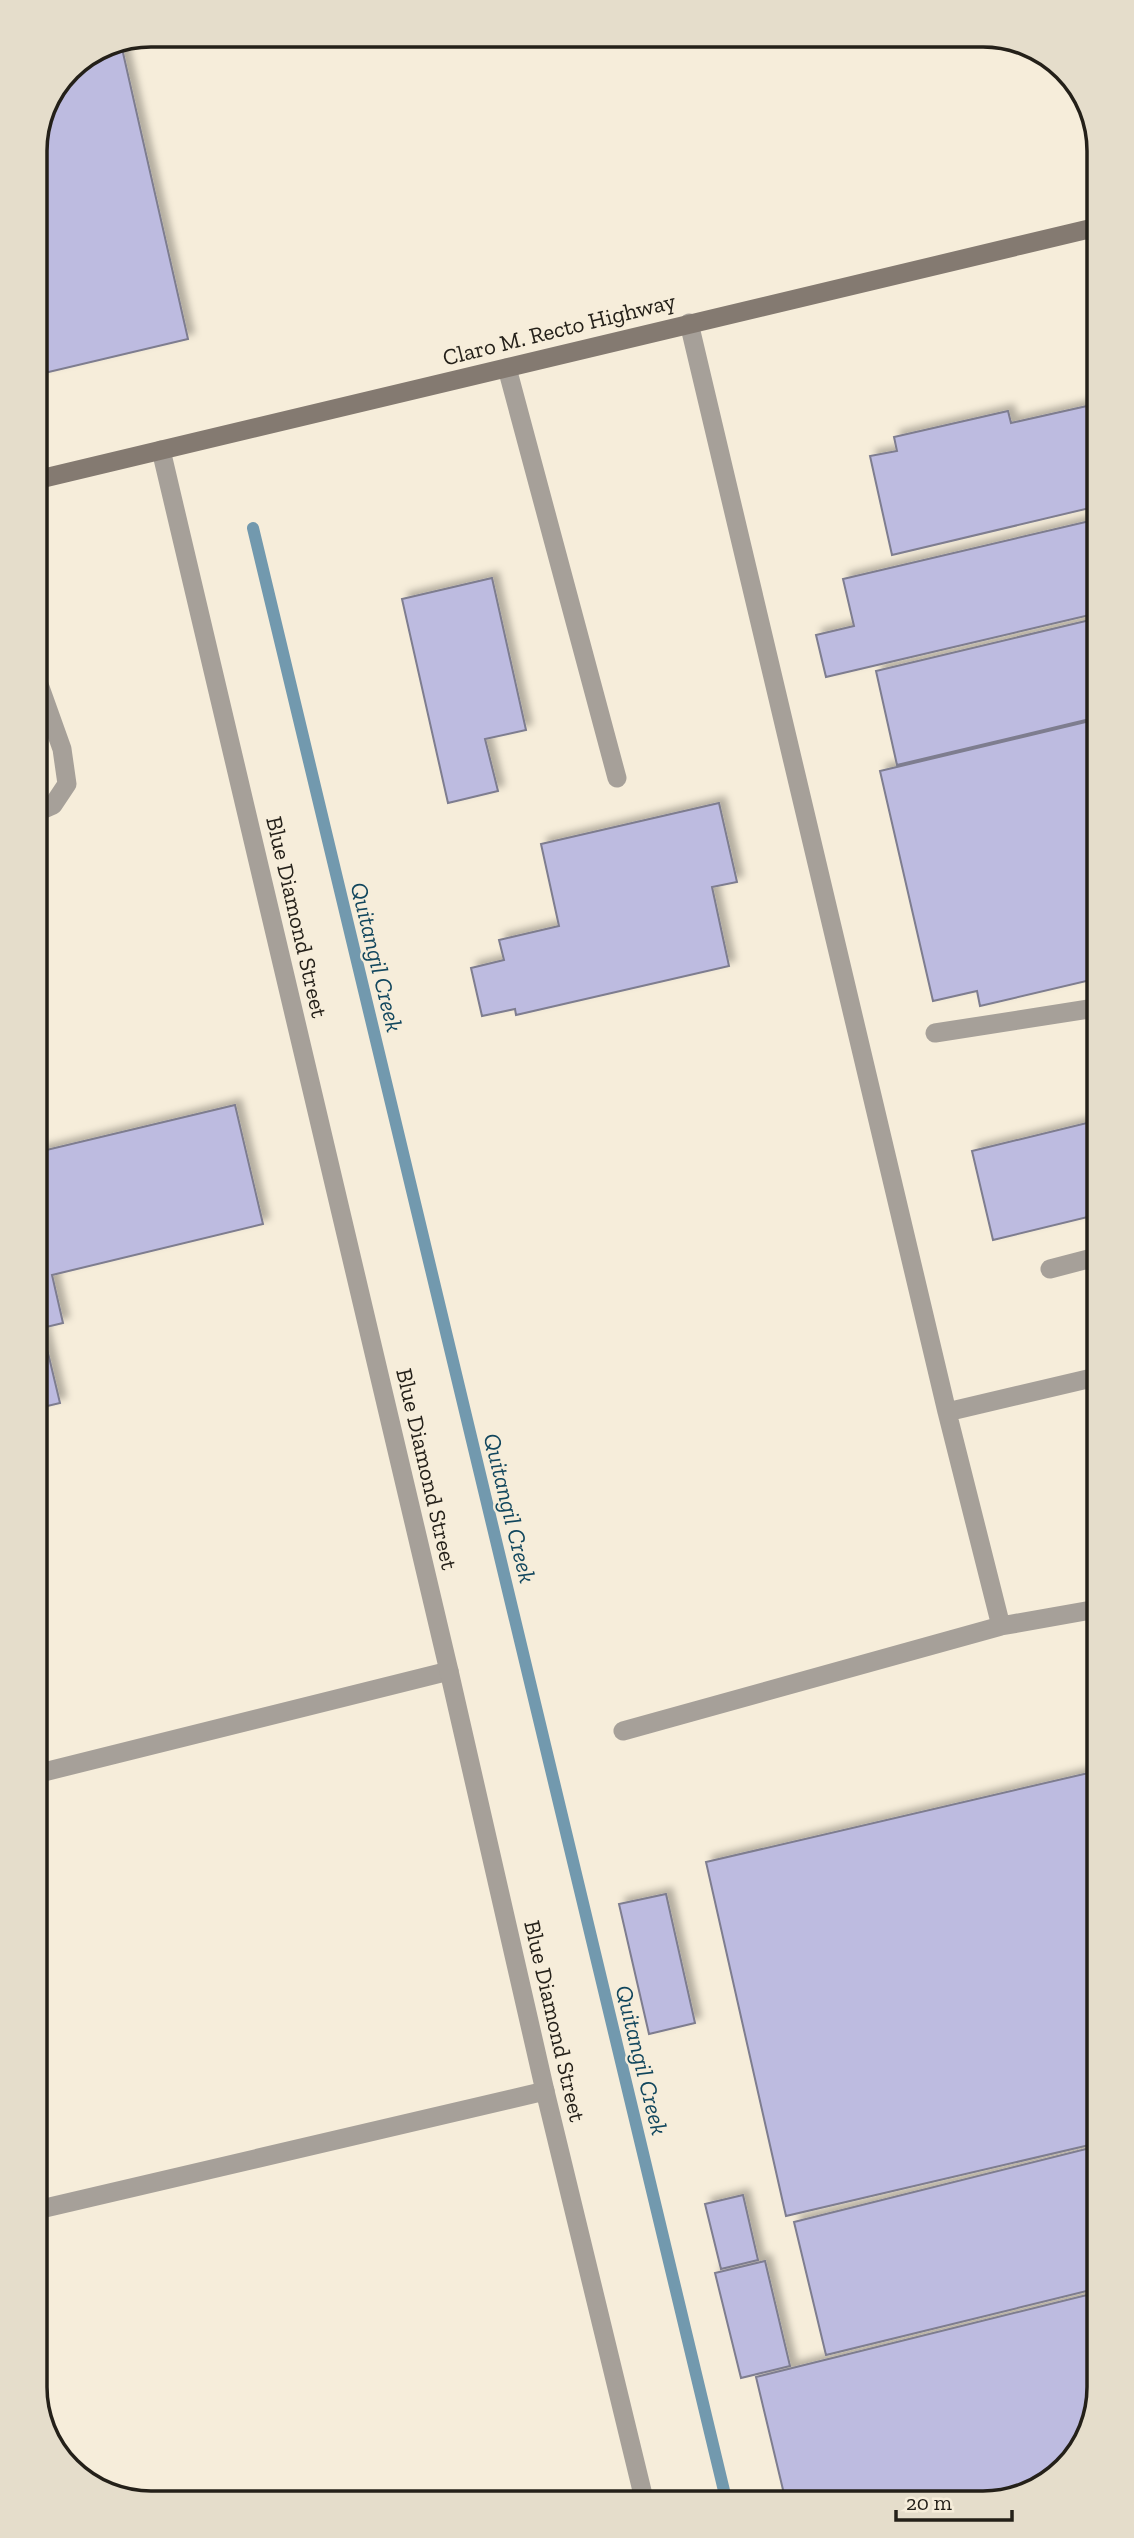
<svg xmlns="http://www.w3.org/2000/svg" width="1134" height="2538" font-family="'Zilla Slab',serif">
<defs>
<filter id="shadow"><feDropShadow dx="6" dy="-6" stdDeviation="3.5" flood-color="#0004"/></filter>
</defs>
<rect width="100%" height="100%" fill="#f6edda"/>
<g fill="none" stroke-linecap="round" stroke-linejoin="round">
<path stroke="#7299ae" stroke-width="12" d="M253 528 726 2499"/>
</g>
<path fill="#bdbbe0" stroke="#7e7d8f" stroke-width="2" filter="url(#shadow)" d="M107 44H121L188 339 36 375 35 144 69 69Z
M1087 406 1094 437V507L892 555 870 456 897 451 894 437 1008 411 1011 423Z
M1094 520V614L826 677 816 635 854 626 843 579Z
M492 578 526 730 485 739 498 791 448 803 402 599Z
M1094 619V718L897 765 876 671Z
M1094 720 1095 979 980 1006 977 991 933 1001 880 771Z
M719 803 737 882 712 887 729 966 516 1015 515 1009 482 1016 471 968 504 960 499 940 559 926 541 844Z
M235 1105 263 1224 52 1275 63 1323 42 1328 60 1403 39 1408 38 1195 41 1194 38 1152Z
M1095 1121 1096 1215 993 1240 972 1151Z
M1097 1771 1098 2143 786 2216 706 1862Z
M666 1894 695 2023 649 2034 619 1904Z
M1098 2146 1099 2288 826 2355 794 2222Z
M743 2195 758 2260 721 2269 705 2204Z
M765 2261 790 2366 741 2378 715 2273Z
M1099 2292V2387L1079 2452 1021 2497H936L935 2494 920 2497 785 2498 756 2377Z"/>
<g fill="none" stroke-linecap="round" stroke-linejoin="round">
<path stroke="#a6a099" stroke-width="19" d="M689 323 947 1412 1096 1377
M507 368 617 778
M37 679 62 749 67 784 53 805 37 812
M935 1033 1095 1008
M1050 1269 1096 1257
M947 1412 1001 1626
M623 1731 1001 1626 1097 1609
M40 1773 449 1671
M41 2209 545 2091"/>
<path stroke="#a6a099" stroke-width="19" d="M161 450 449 1671 545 2091 644 2499"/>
<path stroke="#847a71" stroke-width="19" d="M36 480 1093 228"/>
</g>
<g text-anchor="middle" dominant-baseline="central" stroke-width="5" stroke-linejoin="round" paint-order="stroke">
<g font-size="23" fill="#242019" stroke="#f6edda">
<text transform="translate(559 329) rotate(-14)">Claro M. Recto Highway</text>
<text transform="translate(297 917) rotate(77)">Blue Diamond Street</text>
<text transform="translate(427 1469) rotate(77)">Blue Diamond Street</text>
<text transform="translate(555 2021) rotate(77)">Blue Diamond Street</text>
</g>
<g font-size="24" font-style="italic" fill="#11465d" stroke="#f6edda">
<text transform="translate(377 957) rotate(76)">Quitangil Creek</text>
<text transform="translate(510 1508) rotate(76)">Quitangil Creek</text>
<text transform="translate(642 2060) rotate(76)">Quitangil Creek</text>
</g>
</g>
<path d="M0 0H1134V2538H0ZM151 47H983A104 104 0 0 1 1087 151V2387A104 104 0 0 1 983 2491H151A104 104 0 0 1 47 2387V151A104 104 0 0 1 151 47Z" fill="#e5ddcb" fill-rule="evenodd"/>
<path fill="none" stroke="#242019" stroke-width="3.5" d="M151 47H983A104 104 0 0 1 1087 151V2387A104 104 0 0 1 983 2491H151A104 104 0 0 1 47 2387V151A104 104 0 0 1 151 47Z"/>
<path d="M896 2510v10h116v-10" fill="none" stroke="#242019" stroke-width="3.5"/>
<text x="906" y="2510" font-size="21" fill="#242019" stroke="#f6edda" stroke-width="5" paint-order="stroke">20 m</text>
</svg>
